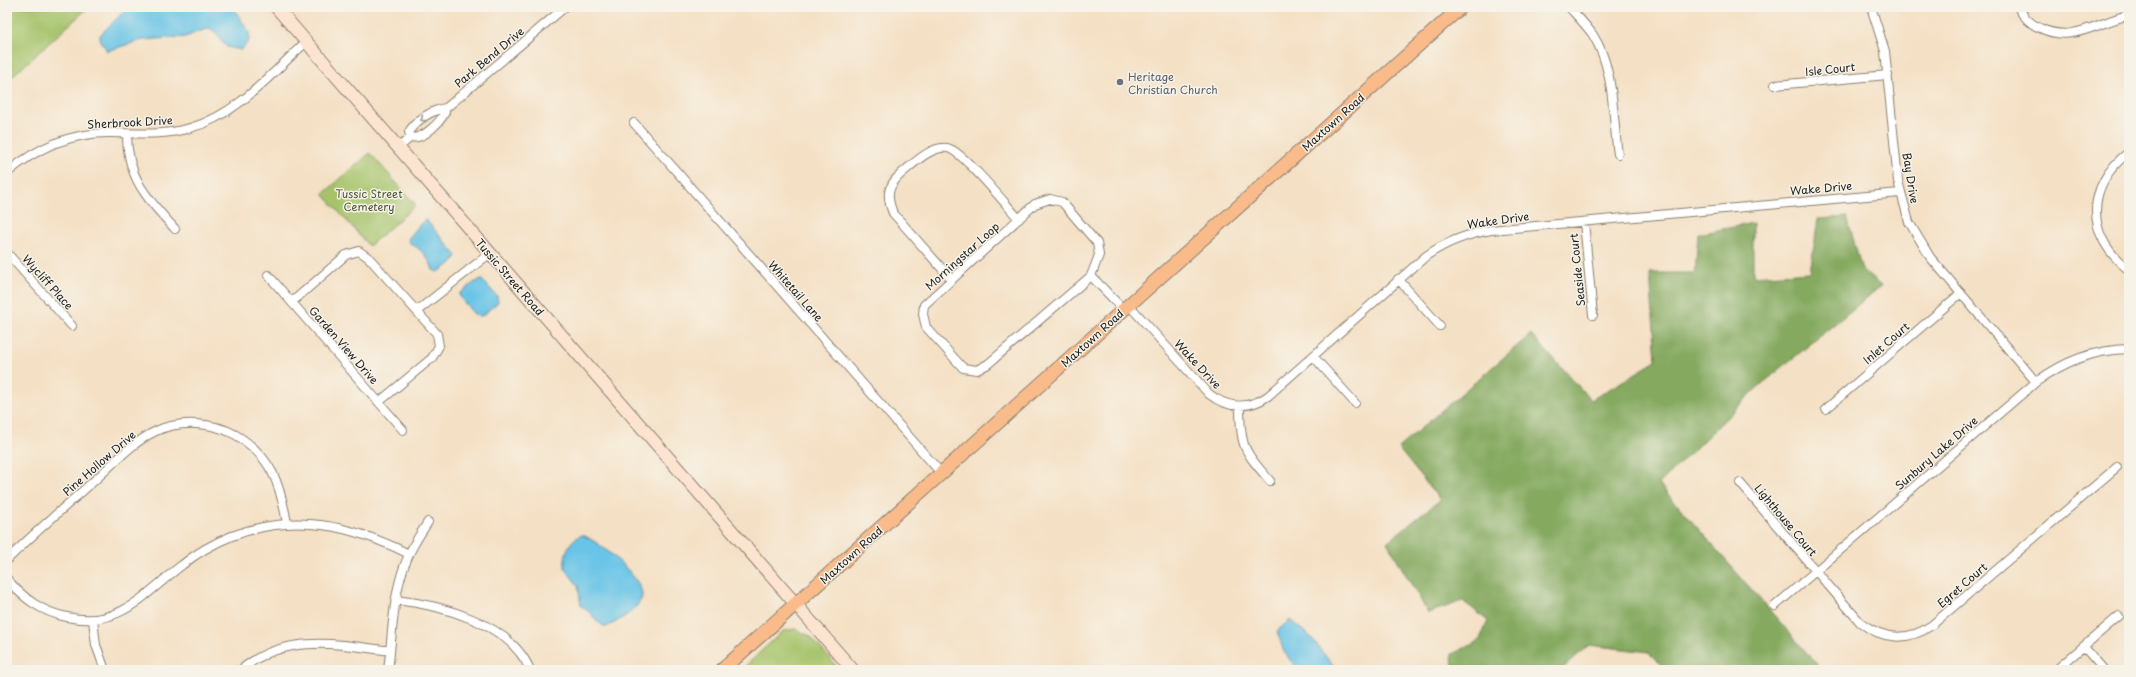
<svg xmlns="http://www.w3.org/2000/svg" width="2136" height="677" font-family="'Playpen Sans',sans-serif">
<rect width="100%" height="100%" fill="#f7f3e8"/>
<filter id="ink" filterUnits="userSpaceOnUse"><feTurbulence type="fractalNoise" baseFrequency=".025" numOctaves="2"/><feDisplacementMap in="SourceGraphic" scale="8" xChannelSelector="R" yChannelSelector="G"/><feConvolveMatrix kernelMatrix="1 2 1 2 8 2 1 2 1" color-interpolation-filters="sRGB"/></filter>
<filter id="wash" filterUnits="userSpaceOnUse"><feTurbulence type="fractalNoise" baseFrequency=".012" numOctaves="4" result="noise"/><feDisplacementMap in="SourceGraphic" scale="16" xChannelSelector="R" yChannelSelector="G"/><feGaussianBlur stdDeviation="0.9" result="paint"/><feColorMatrix in="noise" values="0 0 0 0 0 0 0 0 0 0 0 0 0 0 0 0 0 1.4 0 .05"/><feComposite in="paint" operator="in"/></filter>
<g filter="url(#wash)">
<rect width="100%" height="100%" fill="#f4e0c4"/>
<path fill="#a6c36a" stroke="#617043" d="M7 7H89L7 81Z
M370 153 416 205 369 246 323 194Z
M795 629 810 636 840 670H741L783 631Z"/>
<path fill="#84a95e" stroke="#50623d" d="M1847 217 1862 270 1881 286 1757 388 1659 484 1822 670H1666L1648 652 1589 645 1561 670H1453L1452 654 1479 641 1488 621 1463 601 1428 613 1387 542 1440 500 1398 448 1531 334 1591 400 1656 361 1650 273H1695L1698 234 1753 223V276L1810 272 1818 219Z"/>
<path fill="#69c4e7" stroke="#427082" d="M128 7H233L249 32V41L241 50 227 47 212 29 209 28 185 37 142 40 107 51 100 39V35Z
M426 220 457 256 452 263 438 272 433 270C430 259 420 248 410 243L408 239 422 222Z
M482 280 497 296 498 302 482 316 475 315 461 299 459 294 475 282Z
M582 535C598 540 643 578 642 595 642 607 616 623 606 627 597 624 592 612 581 606L578 586 565 568C564 554 568 540 582 535Z
M1290 620 1311 637 1336 670H1298L1284 652 1277 631Z"/>
</g>
<g filter="url(#ink)">
<g fill="none" stroke-linecap="round" stroke-linejoin="round">
<defs>
<path id="minor" d="M1569 7C1577 16 1586 25 1593 35 1615 70 1612 114 1618 154
M1871 7 1885 51 1898 181 1909 222 1930 257 2036 382
M2018 7C2023 16 2030 24 2040 28 2072 44 2098 22 2129 15
M1775 85 1888 75
M634 123 941 473
M127 134C127 178 147 198 175 229
M411 137 409 132C415 121 433 109 446 108L565 7
M398 148 411 137C422 141 445 119 446 108
M2129 152C2085 186 2085 236 2129 270
M7 173C36 148 70 133 109 133 136 133 164 136 190 128 237 115 271 74 306 42
M1584 222 1593 315
M7 253 72 326
M268 275 403 430
M1091 276 988 364 977 370 963 368 926 327 923 314 924 305 1035 204 1050 199 1062 202 1097 243 1099 255 1091 276 1124 310
M1398 279 1440 326
M952 280 893 213C886 196 887 186 902 173 913 164 931 146 947 148 961 149 1007 206 1019 219
M292 302 346 255 359 251 369 258 437 334 439 346 432 358 379 402
M1129 305 1209 394C1228 409 1249 409 1268 396L1426 256C1446 242 1467 234 1491 230L1900 193
M417 311 489 254
M1313 356 1355 403
M1240 406C1240 447 1244 451 1270 481
M1826 409 1961 293
M1740 483 1860 622C1883 640 1908 642 1932 625L2117 467
M7 560C35 532 65 507 95 480 114 463 133 442 156 431 180 420 213 422 236 435 272 457 280 484 287 523
M7 579C24 599 42 612 67 617 120 629 145 593 182 565 197 553 214 543 232 536 295 512 351 525 409 554
M396 600C441 605 511 623 530 670
M1775 606 2036 382C2065 361 2093 350 2129 349
M93 620 96 645 105 670
M2084 647 2104 670
M241 670C283 633 339 644 390 651
M388 670C393 633 392 592 408 557 413 544 421 533 428 522
M2056 670 2119 616"/>
<path id="secondary" d="M276 7 853 670"/>
<path id="primary" d="M722 670 1461 7"/>
</defs>
<use href="#minor" stroke="#887e70" stroke-width="10"/>
<use href="#secondary" stroke="#887e70" stroke-width="14"/>
<use href="#primary" stroke="#887e70" stroke-width="15"/>
<use href="#minor" stroke="#fff" stroke-width="8"/>
<use href="#secondary" stroke="#fde4d1" stroke-width="12"/>
<use href="#primary" stroke="#fabb8b" stroke-width="13"/>
</g>
<defs><path id="oneway-chevron" d="M-2-3.5L2.5 0L-2 3.5" fill="none" stroke-width="1.6" stroke-linecap="round" stroke-linejoin="round"/></defs>
<use stroke="#999" href="#oneway-chevron" transform="translate(423 119) rotate(143)"/>
</g>
<circle fill="#6b7280" stroke="#f7f3e8" stroke-width="1.5" cx="1120" cy="82" r="4"/>
<g text-anchor="middle" dominant-baseline="central" stroke-width="3" stroke-linejoin="round" paint-order="stroke">
<g font-size="11" fill="#1c1c1c" stroke="#f7f3e8">
<text transform="translate(489 57) rotate(-40)">Park Bend Drive</text>
<text transform="translate(1830 69) rotate(-6)">Isle Court</text>
<text transform="translate(130 122) rotate(-3)">Sherbrook Drive</text>
<text transform="translate(1333 122) rotate(-42)">Maxtown Road</text>
<text transform="translate(1911 178) rotate(81)">Bay Drive</text>
<text transform="translate(1821 188) rotate(-5)">Wake Drive</text>
<text transform="translate(1498 220) rotate(-8)">Wake Drive</text>
<text transform="translate(962 256) rotate(-42)">Morningstar Loop</text>
<text transform="translate(1577 270) rotate(-96)">Seaside Court</text>
<text transform="translate(510 277) rotate(49)">Tussic Street Road</text>
<text transform="translate(48 282) rotate(48)">Wycliff Place</text>
<text transform="translate(796 291) rotate(49)">Whitetail Lane</text>
<text transform="translate(1092 338) rotate(-42)">Maxtown Road</text>
<text transform="translate(1886 343) rotate(-41)">Inlet Court</text>
<text transform="translate(344 345) rotate(49)">Garden View Drive</text>
<text transform="translate(1198 364) rotate(47)">Wake Drive</text>
<text transform="translate(1936 453) rotate(-41)">Sunbury Lake Drive</text>
<text transform="translate(99 463) rotate(-41)">Pine Hollow Drive</text>
<text transform="translate(1786 520) rotate(50)">Lighthouse Court</text>
<text transform="translate(851 555) rotate(-42)">Maxtown Road</text>
<text transform="translate(1962 585) rotate(-41)">Egret Court</text>
</g>
<g font-size="11" fill="#5b616d" stroke="#f7f3e8" text-anchor="start">
<text x="1128" y="76">Heritage<tspan x="1128" dy="13">Christian Church</tspan></text>
</g>
<g font-size="11" fill="#4c5637" stroke="#f7f3e8">
<text x="369" y="193">Tussic Street<tspan x="369" dy="13">Cemetery</tspan></text>
</g>
</g>
<rect width="2136" height="677" fill="none" stroke="#f7f3e8" stroke-width="24"/>
</svg>
